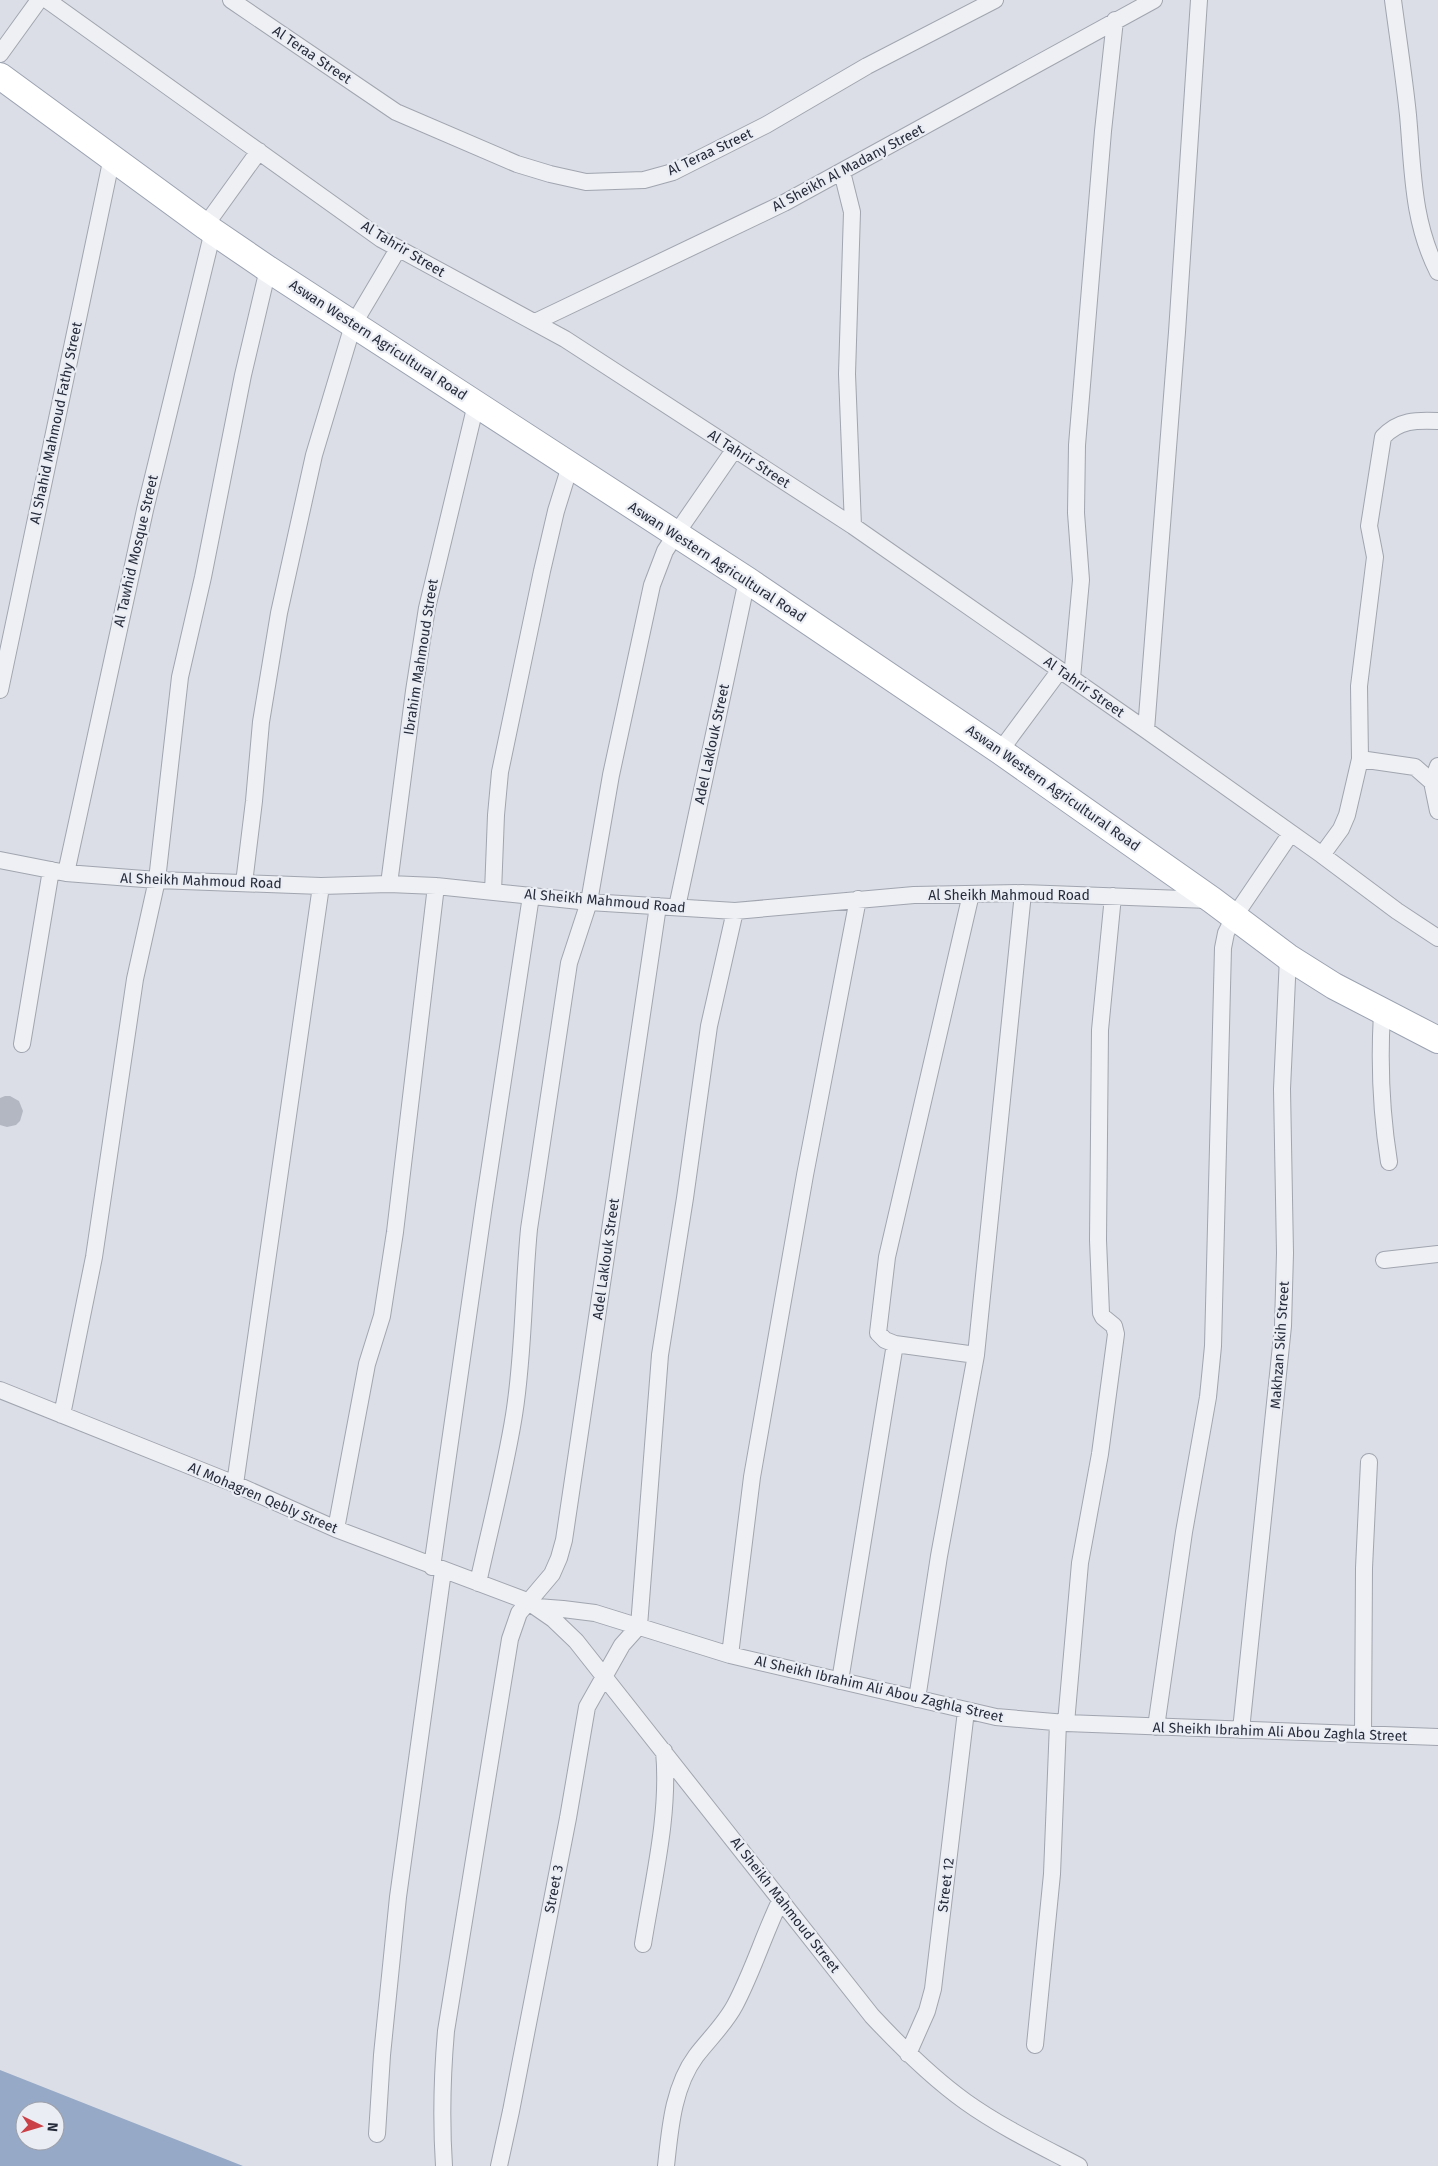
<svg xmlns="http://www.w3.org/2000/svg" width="1438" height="2166" font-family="'Fira Sans',sans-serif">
<rect width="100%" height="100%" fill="#dbdee6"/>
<path fill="#96a9c6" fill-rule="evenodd" d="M0 2070 243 2166H0ZM25 2111H55V2141H25Z"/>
<path fill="#b3b7c2" d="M5 1096H10L19 1101 23 1111 20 1121 16 1125 7 1127 0 1125V1098Z"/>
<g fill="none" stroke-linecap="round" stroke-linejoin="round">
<defs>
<path id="minor" d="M47 0 381 239 565 339 853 526 1146 730 1322 855 1397 911 1438 938
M231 0 396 112 517 164 550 174 586 182 644 180 673 172 766 125 867 66 995 0
M1393 0C1398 38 1404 76 1408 115 1413 170 1412 221 1438 272
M0 54 39 0
M842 172 852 212 847 374 853 526
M205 226 259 151
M535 322 784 203 1154 0
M1072 678 1081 580 1076 513 1077 445 1103 131 1115 20
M0 690 112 157
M1146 730 1177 332 1199 0
M1000 751 1060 670
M1360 759 1415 767 1432 782
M1438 766 1432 782 1438 811
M1322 855 1341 829 1347 815 1360 759 1359 686 1375 557 1369 526 1383 437C1399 420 1416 420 1438 421
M0 860 66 873 157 880 321 886 389 884 436 886 589 902 735 911 914 895 1023 893 1209 900
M66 873 145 510 213 231
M244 883 254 801 261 722 279 613 314 455 353 325 398 249
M389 884 414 691 427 608 476 404
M493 892 496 815 500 772 542 571 556 511 570 466
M971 894 887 1257 878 1333 885 1340 895 1344 976 1355
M677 907 747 580
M1382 1013C1379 1064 1381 1112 1389 1162
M22 1044 51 870
M1384 1260 1438 1254
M0 1390 235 1484 336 1529 527 1601 553 1619 576 1641 872 2016C901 2047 931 2077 966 2102 1001 2127 1041 2146 1079 2166
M62 1415 94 1257 135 979 157 880 180 677 203 577 243 375 268 269
M235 1484 321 886
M336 1529 367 1364 382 1316 395 1232 436 886
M432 1567 484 1205 531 896
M478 1583C490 1528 505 1471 514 1415 524 1353 523 1291 529 1229L569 963 589 902 611 775 652 585 665 551 676 534 734 450
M537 1607 563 1609 595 1613 730 1655 996 1717 1066 1723 1438 1737
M730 1655 752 1477 805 1175 858 899
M840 1681 895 1344
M917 1699 939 1556 976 1355 1023 893
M1066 1723 1080 1563 1100 1454 1116 1334 1114 1326 1103 1317 1101 1313 1098 1240 1100 1030 1113 896
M1156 1727 1184 1532 1208 1397 1213 1346 1223 948 1226 933 1234 917 1291 833
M1241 1730 1283 1326 1285 1253 1282 1089 1288 957
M1363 1734 1364 1568 1369 1462
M643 1944C653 1881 670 1814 664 1751
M1035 2045 1052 1874 1058 1723
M908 2054 927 2011 933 1989 966 1711
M377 2134 382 2055 398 1897 443 1571
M444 2166C441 2120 442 2077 446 2031L510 1639 519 1613 552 1574 559 1558 564 1540 658 906
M499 2166 511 2111 568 1818 587 1707 622 1645 639 1626 660 1355 685 1198 709 1026 735 911
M666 2166C670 2129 673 2087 696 2056 709 2039 725 2024 735 2005 753 1971 764 1934 781 1899"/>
<path id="primary" d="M0 76 205 226 268 269 747 580 1000 751 1212 900 1288 957 1334 986 1438 1040"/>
</defs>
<use href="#minor" stroke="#a1a5af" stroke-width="18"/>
<use href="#primary" stroke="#9ba2b1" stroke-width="28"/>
<use href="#minor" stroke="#eef0f4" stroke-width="16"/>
<use href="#primary" stroke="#fff" stroke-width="26"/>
</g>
<g text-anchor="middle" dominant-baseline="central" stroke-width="4.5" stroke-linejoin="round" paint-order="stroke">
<g font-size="14" fill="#262c3b" stroke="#ebedf4">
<text transform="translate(312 55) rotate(34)">Al Teraa Street</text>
<text transform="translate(710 152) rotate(-25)">Al Teraa Street</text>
<text transform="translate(848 168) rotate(-28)">Al Sheikh Al Madany Street</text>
<text transform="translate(403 249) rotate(31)">Al Tahrir Street</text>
<text transform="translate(378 340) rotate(33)">Aswan Western Agricultural Road</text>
<text transform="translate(56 423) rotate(-78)">Al Shahid Mahmoud Fathy Street</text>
<text transform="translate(749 459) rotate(33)">Al Tahrir Street</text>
<text transform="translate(136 551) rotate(-77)">Al Tawhid Mosque Street</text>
<text transform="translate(717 562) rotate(33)">Aswan Western Agricultural Road</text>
<text transform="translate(421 657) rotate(-81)">Ibrahim Mahmoud Street</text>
<text transform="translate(1084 687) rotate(35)">Al Tahrir Street</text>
<text transform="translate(712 744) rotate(-78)">Adel Laklouk Street</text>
<text transform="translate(1053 788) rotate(35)">Aswan Western Agricultural Road</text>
<text transform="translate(201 881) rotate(2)">Al Sheikh Mahmoud Road</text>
<text x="1009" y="895">Al Sheikh Mahmoud Road</text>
<text transform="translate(605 901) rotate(5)">Al Sheikh Mahmoud Road</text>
<text transform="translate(606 1259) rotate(-82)">Adel Laklouk Street</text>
<text transform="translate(1280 1345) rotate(-86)">Makhzan Skih Street</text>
<text transform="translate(263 1498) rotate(23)">Al Mohagren Qebly Street</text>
<text transform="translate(879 1689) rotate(13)">Al Sheikh Ibrahim Ali Abou Zaghla Street</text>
<text transform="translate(1280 1732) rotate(2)">Al Sheikh Ibrahim Ali Abou Zaghla Street</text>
<text transform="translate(946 1885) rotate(-83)">Street 12</text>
<text transform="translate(554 1889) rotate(-79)">Street 3</text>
<text transform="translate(785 1905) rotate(52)">Al Sheikh Mahmoud Street</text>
</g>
</g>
<g transform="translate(40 2126) rotate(95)"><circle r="24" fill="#ebedf4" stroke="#9ca0aa"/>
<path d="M0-4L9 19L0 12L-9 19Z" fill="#cb4148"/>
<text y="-8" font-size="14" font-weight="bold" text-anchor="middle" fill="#262c3b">N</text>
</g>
</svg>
